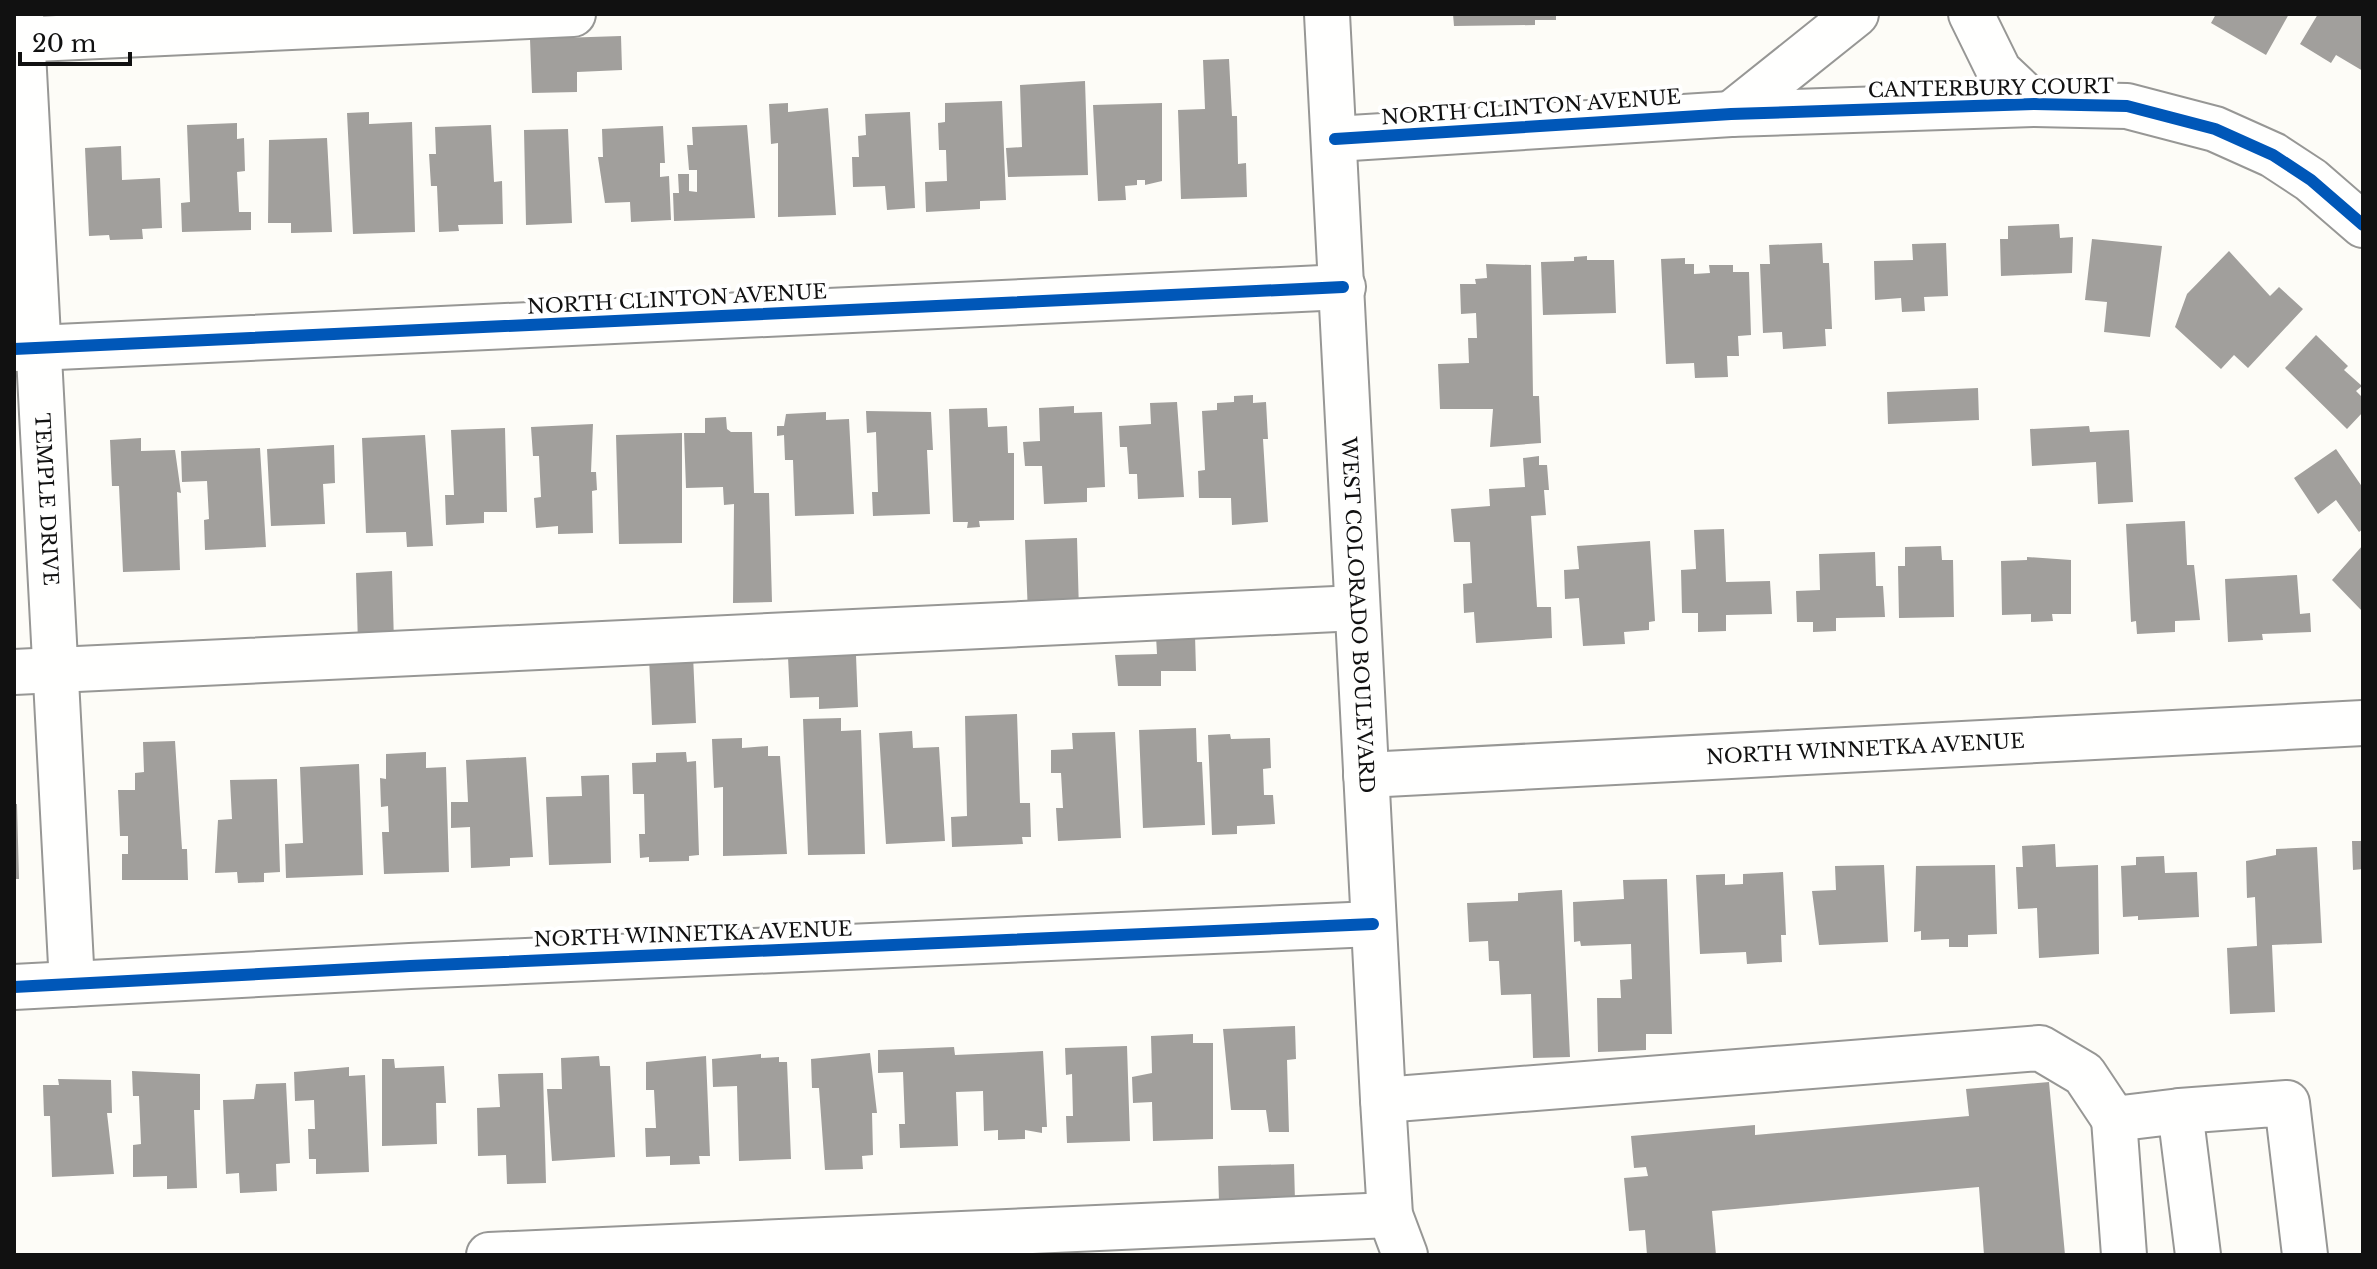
<svg xmlns="http://www.w3.org/2000/svg" width="2377" height="1269" font-family="'Libre Baskerville',serif">
<rect width="100%" height="100%" fill="#fdfcf7"/>
<path fill="#a19f9c" d="M1453 14H1556V20H1535V25L1454 26Z
M2216 14H2289L2266 55 2211 23Z
M2318 14H2363V71L2336 55 2331 63 2300 44Z
M621 36 622 70 577 72V92L532 93 530 39Z
M1229 59 1232 116H1237L1238 164 1246 163 1247 197 1181 199 1178 110 1205 109 1203 60Z
M1085 81 1088 175 1008 177 1006 148 1022 147 1020 85Z
M1002 101 1006 200 980 201V209L926 212 925 182 947 181 946 150H939L938 123 945 122V103Z
M788 103V112L828 108 836 215 778 217V143L771 144 769 104Z
M1162 103V181L1145 185V180H1137V185L1125 186 1126 200 1098 201 1093 105Z
M369 112V124L412 122 415 232 353 234 347 113Z
M910 112 915 208 887 210 885 186 853 187 852 157H859L858 136 866 135 865 114Z
M237 123V139L244 138 245 171 237 172 239 212H251V230L182 232 181 203 190 202 187 125Z
M491 125 494 182 502 181 503 224 458 225 459 231 439 232 437 186H431L429 154H436L435 127Z
M747 125 755 218 674 221 673 193H679L678 174H689V191L697 192V170H689L687 145H693L692 127Z
M663 126 665 163H660V177L669 176 671 220 631 222 630 202 605 203 598 157H603L602 129Z
M568 129 572 223 526 225 524 130Z
M327 138 332 232 291 233V223H268L269 140Z
M121 146 122 180 160 178 162 228 142 229 143 239 110 240 109 235 89 236 85 148Z
M2059 224 2060 238 2073 237 2072 273 2001 276 2000 239H2008V226Z
M2092 239 2162 246 2150 337 2104 332 2107 302 2085 300Z
M1822 243 1823 263H1829L1832 329H1825L1826 346 1783 349 1782 332 1763 333 1760 264H1770L1769 245Z
M1946 243 1948 296 1924 297 1925 311 1902 312 1901 298 1875 300 1874 261 1913 260 1912 244Z
M2229 251 2270 296 2279 287 2303 309 2248 368 2234 355 2221 369 2175 327 2187 294Z
M1587 256V260H1614L1616 313 1543 315 1541 262 1574 261V257Z
M1685 258V264H1694V274L1710 273 1709 265H1733V272H1749L1751 335 1738 336 1739 356H1727L1728 377 1695 378 1694 363 1666 364 1661 259Z
M1486 264 1531 265 1533 396H1539L1541 443 1490 447 1493 409H1440L1438 364 1469 363 1468 338H1477L1476 313 1461 314 1460 284H1476L1475 279 1487 278Z
M2316 335 2348 366 2344 370 2362 386 2356 391 2363 398V412L2347 429 2285 368Z
M1978 388 1979 420 1888 424 1887 392Z
M1253 395V403L1266 402 1268 439H1263L1268 522 1232 525 1231 498H1199L1198 471 1205 470 1202 411 1217 410V403L1234 402V396Z
M1177 402 1184 497 1138 499 1137 474H1129L1127 447H1120L1119 426 1151 424 1150 403Z
M1074 406V413L1102 412 1105 487 1087 488V502L1044 504 1042 466H1025L1023 442 1040 441 1039 408Z
M987 408 988 427 1007 426 1008 453H1014V520L979 521 980 527 967 528 968 522H953L949 409Z
M866 411 931 412 933 450H927L930 514 873 516 872 492H878L876 432 867 433Z
M826 412V420L849 419 854 514 795 516 793 460H785L784 435 777 436V426H784L786 414Z
M726 417 727 429 731 432H752L754 493H769L772 602 733 603 734 504 724 505 723 487 686 488 684 433H705V418Z
M593 424 591 472H596L597 490 592 491 593 533 558 534V526L536 528 534 498 541 497 539 456H533L531 427Z
M2089 426 2090 432 2129 430 2133 502 2098 504 2096 462 2032 466 2030 429Z
M505 428 507 512H484V523L446 525 445 495H454L451 430Z
M682 433V543L619 544 616 435Z
M425 435 433 546 407 547 406 532 366 533 362 438Z
M141 438V451L175 450 181 493 177 492 180 570 123 572 119 486H112L110 440Z
M334 445 335 483 323 484 325 524 271 526 267 449Z
M260 448 266 547 205 550 204 520 209 519 207 481 182 482 181 451Z
M2336 449 2363 488V529L2359 532 2336 500 2318 514 2294 478Z
M1539 456V465H1547L1549 490H1544L1546 515 1531 516 1537 607H1551L1552 638 1476 643 1474 612 1464 613 1463 584 1472 583 1470 542H1454L1451 509 1490 506 1489 489 1525 487 1523 458Z
M2185 521 2187 565H2194L2200 620 2175 621V632L2137 634 2136 621 2131 622 2126 524Z
M1724 529 1726 582 1770 581 1772 614 1726 615V631L1698 632V613H1682L1681 570 1696 569 1694 530Z
M1077 538 1079 612 1028 614 1025 540Z
M1650 541 1655 621 1649 622V630L1624 632 1625 644 1583 646 1579 598 1565 599 1564 570 1579 569 1577 546Z
M2363 545V612L2332 580Z
M1941 546 1942 560H1953L1954 617 1899 618 1898 566H1905V547Z
M1875 552 1876 586H1883L1885 617 1836 618V631L1813 632V622H1797L1796 591 1820 590 1819 554Z
M2027 557 2071 560V614H2052L2053 621 2031 622V614L2002 615 2001 561 2027 560Z
M392 571 394 643 358 645 356 573Z
M2297 575 2300 614 2310 613 2311 632 2262 634 2263 640 2228 642 2225 579Z
M1195 635 1196 671H1161V686H1118L1115 655 1157 654 1156 636Z
M693 655 696 723 652 725 649 657Z
M856 655 858 707 819 709V697L790 698 788 657Z
M1017 714 1020 803H1030L1031 837H1022L1023 844 952 847 951 817 967 816 965 716Z
M841 718V731L861 730 865 854 808 855 803 719Z
M1196 728 1197 762H1202L1205 825 1143 828 1139 730Z
M912 731 913 748 939 747 945 841 886 844 879 733Z
M1115 732 1121 838 1058 841 1056 808H1063L1061 773H1051V750L1073 749 1072 733Z
M1230 734 1231 739 1270 738 1271 768 1263 769 1264 795H1273L1275 824 1237 826V834L1212 835 1208 735Z
M742 738V748L768 746V756H780L787 854 723 856V787L714 788 712 739Z
M175 741 182 849H187L188 880H122V854H128V836H120L118 790H135V773L144 772 143 742Z
M426 752V768L446 767 449 872 384 874 382 832H389L388 806 381 807 380 778 386 779V754Z
M686 752 687 762 696 761 699 855 689 856V861L649 862V857L640 858 639 834H645L644 794H633L632 763 656 762V753Z
M526 757 533 857 510 858V866L471 868 470 827 451 828V802H468L466 760Z
M359 764 363 875 286 878 285 844 303 843 300 767Z
M609 775 611 863 549 865 546 797 582 796 581 776Z
M277 779 280 872 264 873V882L238 883 237 872 215 873 218 820 232 819 230 780Z
M14 804H17L19 879H14Z
M2352 841H2363V869L2353 870Z
M2055 844 2056 867 2098 865 2099 954 2039 958 2037 908 2018 909 2016 867H2023L2022 846Z
M2317 847 2322 943 2272 945 2275 1012 2230 1014 2227 948 2257 946 2255 897 2247 898 2246 861 2276 855V849Z
M2164 856 2165 873 2197 872 2199 917 2138 920V916L2123 917 2121 866 2136 865V857Z
M1884 865 1888 942 1819 945 1812 891 1836 890 1835 866Z
M1995 865 1997 934 1968 935V947H1949V939L1921 940V931L1914 932 1916 866Z
M1783 872 1786 935H1781L1782 962 1747 964 1746 952 1700 954 1696 875 1725 874V885L1743 884V874Z
M1667 879 1672 1034H1646V1050L1598 1052 1597 998H1621L1620 980 1632 979 1631 944 1581 946 1580 941 1574 942 1573 902 1624 899 1623 880Z
M1562 890 1570 1057 1533 1058 1531 994 1501 995 1499 961H1489L1488 941 1469 942 1467 903 1518 901V893Z
M1295 1026 1296 1059 1287 1060 1289 1132H1269L1266 1110H1231L1223 1029Z
M1193 1034V1043H1213V1139L1153 1141 1152 1102 1133 1103 1132 1077 1152 1073 1151 1036Z
M1127 1046 1130 1141 1067 1143 1066 1116H1073L1072 1074 1066 1075 1065 1048Z
M954 1047 955 1055 1043 1051 1047 1127H1042V1133L1025 1130V1139L998 1140V1130L984 1131 983 1091 956 1092 958 1146 900 1148 899 1124H905L903 1072 878 1073V1050Z
M870 1053 877 1113H872L873 1155 862 1156 863 1169 825 1170 819 1088H812L811 1059Z
M761 1054V1058L779 1057V1062H787L791 1159 739 1161 737 1086 713 1087 712 1059Z
M599 1056 600 1066H610L615 1157 552 1161 547 1089H562L561 1058Z
M706 1056 710 1156H699L700 1164 670 1165V1156L646 1157 645 1128H656L654 1090H646V1062Z
M382 1059H394L395 1068 444 1066 446 1103H436L437 1144 382 1146Z
M349 1067V1076L365 1075 369 1172 316 1174V1159H309L308 1129H315L314 1100 295 1101 294 1072Z
M132 1071 200 1074V1110H194L197 1188 167 1189V1176L133 1177V1145L141 1144 139 1096H133Z
M543 1073 546 1183 507 1184 506 1155 478 1156 477 1108 500 1107 498 1074Z
M58 1079 111 1080 112 1113H107L114 1174 52 1177 50 1116H44L43 1085H59Z
M2049 1082 2065 1255H1984L1979 1187 1712 1211 1716 1255H1647L1645 1230 1629 1231 1624 1178 1648 1176 1646 1167 1634 1168 1631 1136 1755 1125V1135L1969 1116 1966 1089Z
M286 1083 290 1163 276 1164 277 1191 240 1193 239 1173 226 1174 223 1100 254 1099 256 1084Z
M1294 1164 1295 1201 1219 1202 1218 1166Z"/>
<g fill="none" stroke-linecap="round" stroke-linejoin="round">
<defs>
<g id="minor">
<path id="s1" d="M21 14 72 984"/>
<path id="s2" d="M1327 14 1383 1100 1390 1215 1405 1255"/>
<path d="M1971 14 1999 71 2034 104"/>
<path d="M14 40 573 14"/>
<path d="M1731 114 1856 14"/>
<path d="M1335 139 1731 114 2034 104 2127 106 2215 129 2273 155 2311 180 2363 225"/>
<path d="M14 349 1343 287"/>
<path d="M14 672 1357 608"/>
<path id="s3" d="M1366 775 2363 723"/>
<path d="M14 987 410 966 1373 924"/>
<path d="M1383 1100 2040 1048 2084 1074 2114 1119"/>
<path d="M2180 1111 2287 1103 2305 1255"/>
<path d="M489 1255 1390 1215"/>
<path d="M2124 1255 2114 1119 2180 1111 2198 1255"/>
</g>
</defs>
<use href="#minor" stroke="#979795" stroke-width="48"/>
<use href="#minor" stroke="#fffffe" stroke-width="44"/>
<defs>
<path id="cycleway" d="M1335 139 1731 114 2034 104 2127 106 2215 129 2273 155 2311 180 2363 225
M14 349 1343 287
M14 987 410 966 1373 924"/>
</defs>
<use href="#cycleway" stroke="#fff" stroke-width="17"/>
<use href="#cycleway" stroke="#0057b8" stroke-width="12"/>
</g>
<g text-anchor="middle" dominant-baseline="central" stroke-width="8" stroke-linejoin="round" paint-order="stroke">
<g font-size="20" fill="#111" stroke="#fff">
<text transform="translate(1991 88) rotate(-1)">CANTERBURY COURT</text>
<text transform="translate(1531 107) rotate(-4)">NORTH CLINTON AVENUE</text>
<text transform="translate(677 299) rotate(-3)">NORTH CLINTON AVENUE</text>
<text stroke="none"><textPath href="#s1" startOffset="486">TEMPLE DRIVE</textPath></text>
<text stroke="none"><textPath href="#s2" startOffset="602">WEST COLORADO BOULEVARD</textPath></text>
<text stroke="none"><textPath href="#s3" startOffset="500">NORTH WINNETKA AVENUE</textPath></text>
<text transform="translate(693 934) rotate(-2)">NORTH WINNETKA AVENUE</text>
</g>
</g>
<rect width="2377" height="1269" fill="none" stroke="#111111" stroke-width="32"/>
<path d="M20 52v12h110v-12" fill="none" stroke="#111111" stroke-width="4"/>
<text x="32" y="52" font-size="24" fill="#111111" stroke="#ffffff" stroke-width="6" paint-order="stroke">20 m</text>
</svg>
